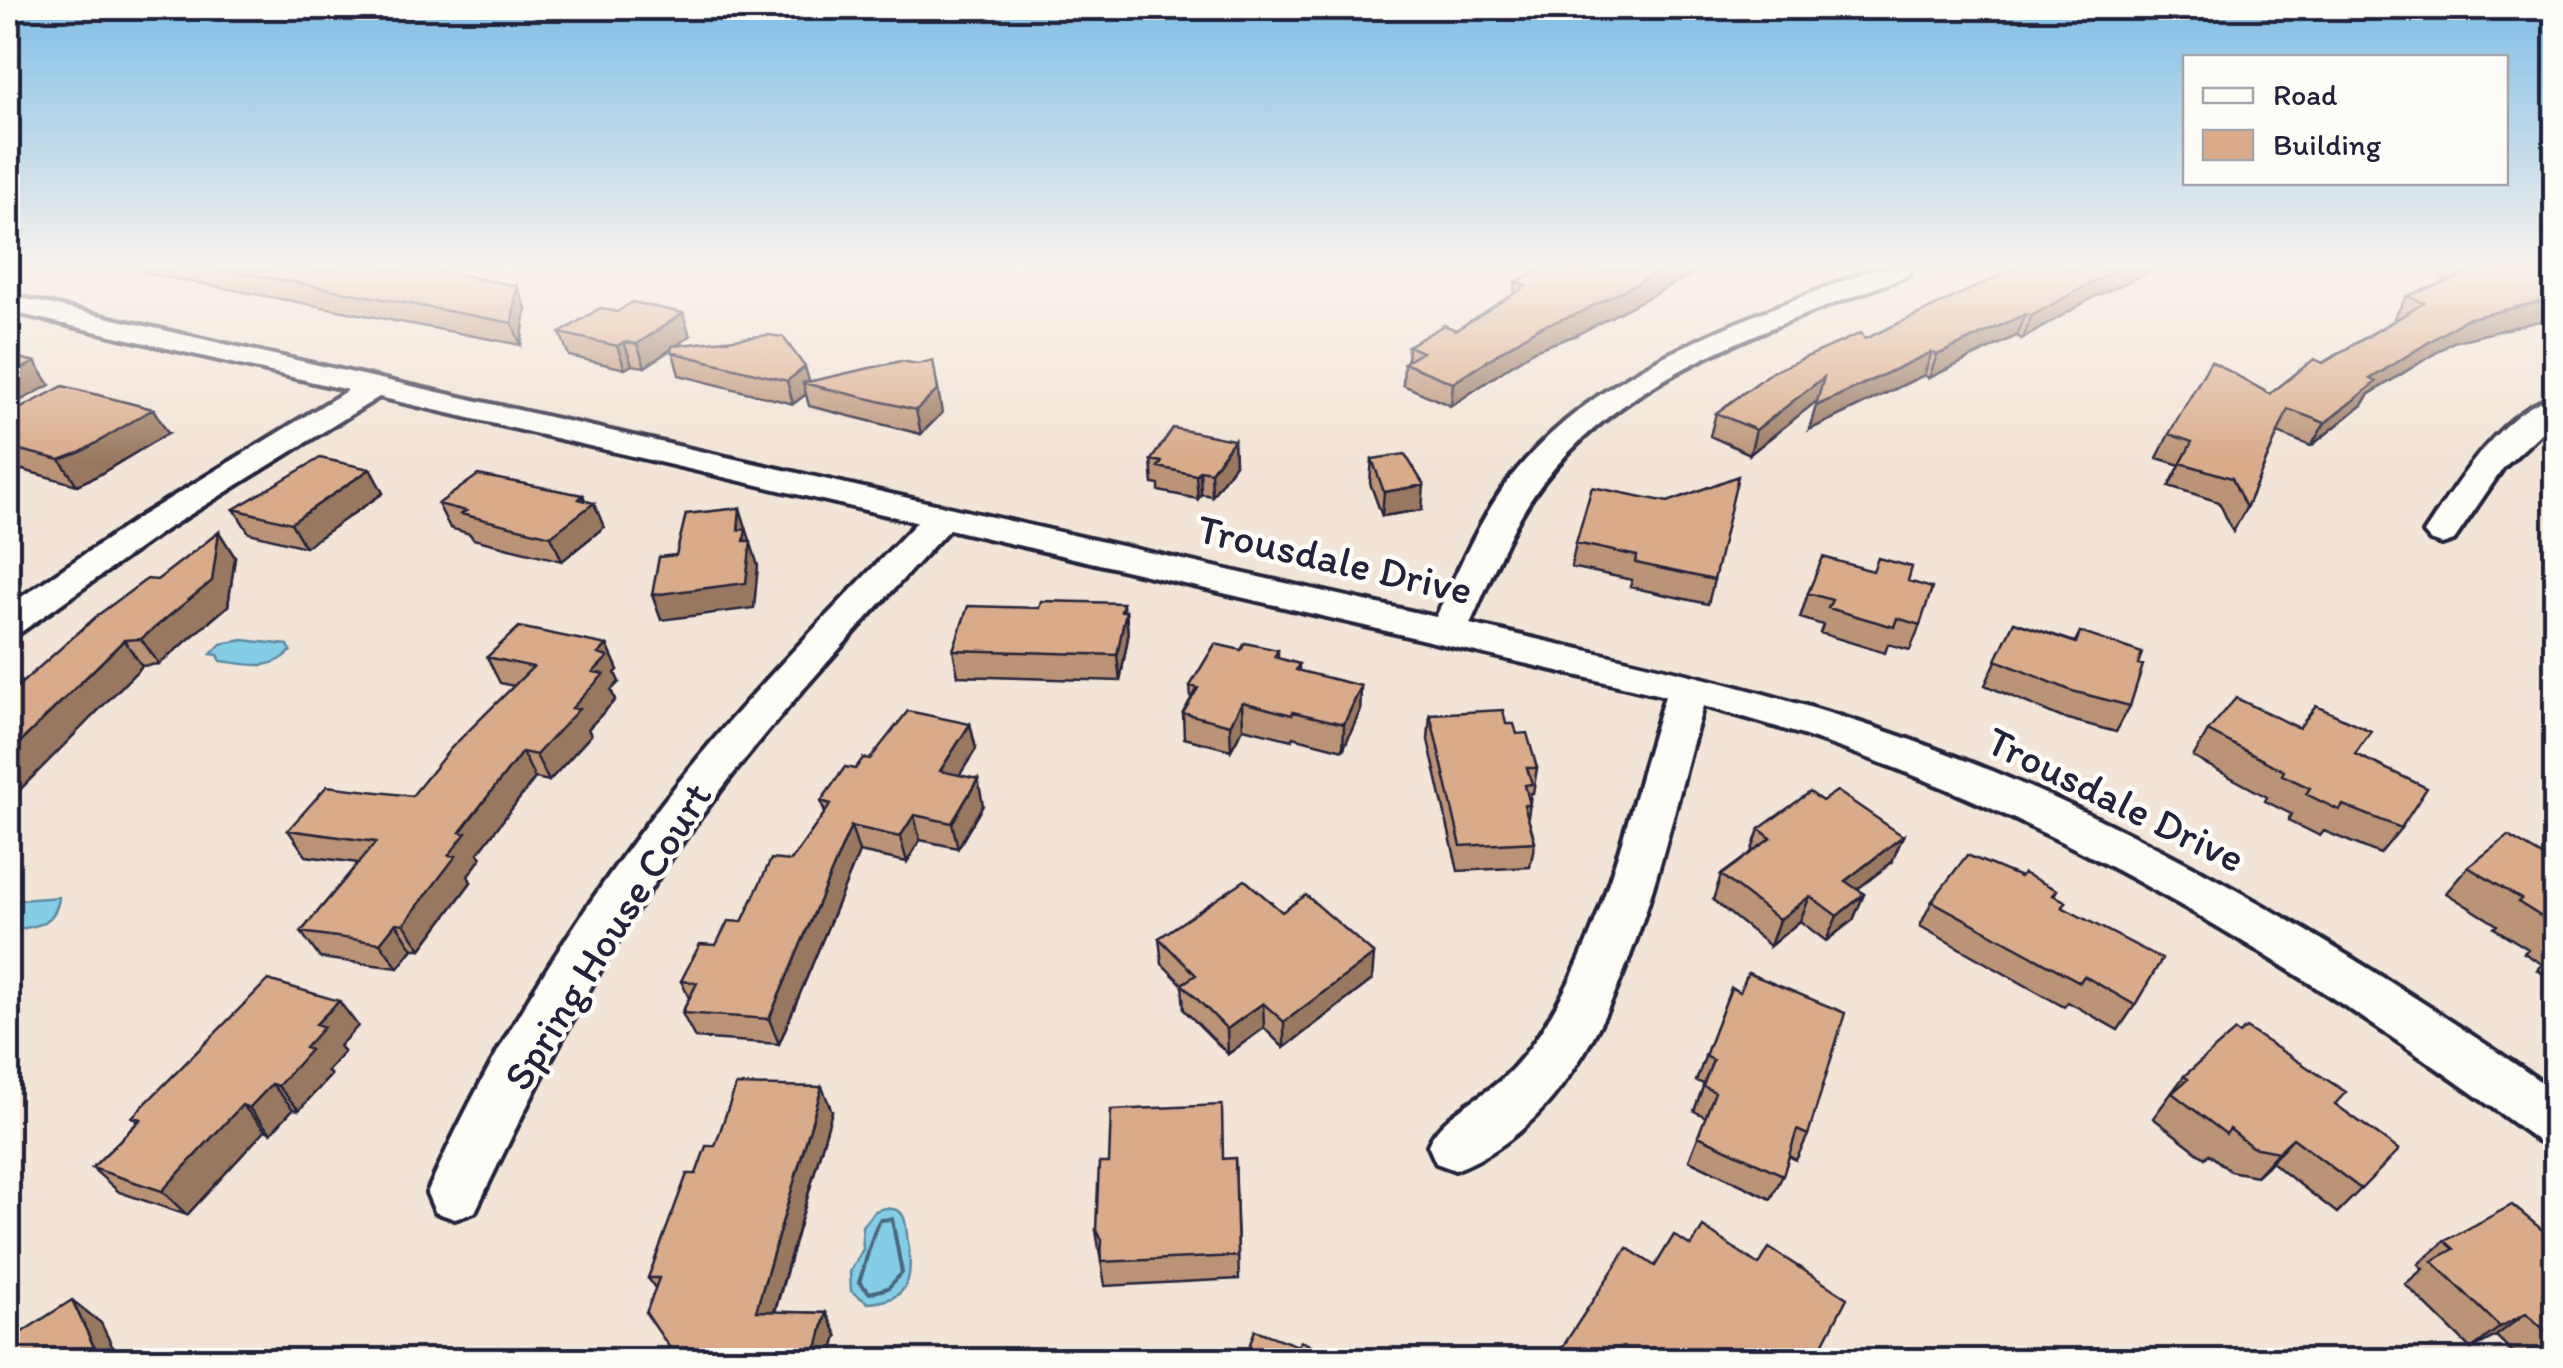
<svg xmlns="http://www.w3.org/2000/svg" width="2563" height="1368" font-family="Itim,sans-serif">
<rect width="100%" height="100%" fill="#f2e4d6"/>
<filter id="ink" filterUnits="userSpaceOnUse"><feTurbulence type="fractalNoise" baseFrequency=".01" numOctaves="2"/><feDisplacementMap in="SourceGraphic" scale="20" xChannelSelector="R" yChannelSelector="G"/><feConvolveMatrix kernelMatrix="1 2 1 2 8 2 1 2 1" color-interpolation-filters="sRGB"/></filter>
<g filter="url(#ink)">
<path fill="#85cde6" stroke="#5d89a2" stroke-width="2.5" d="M243 640 288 645 291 651C272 672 247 664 221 661L218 655 211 654 221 644Z
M59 897C56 926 32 928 8 930V901Z
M884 1208C889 1209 895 1208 900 1212 907 1218 906 1233 908 1242 913 1277 911 1301 868 1303L851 1291 850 1272 863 1249 862 1226 875 1211Z"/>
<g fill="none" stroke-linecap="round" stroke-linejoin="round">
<path stroke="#4a667f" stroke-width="4" d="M892 1219 902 1273 888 1288 870 1293 859 1282C866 1264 872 1231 880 1220Z"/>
<defs>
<path id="minor" d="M1874 269H1912L1909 275C1782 325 1629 369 1543 482 1510 525 1492 576 1470 624 1617 658 1766 688 1908 739 2141 822 2353 952 2556 1092V1147L2537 1140C2281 952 2013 786 1703 706 1659 855 1620 1107 1455 1170L1436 1163 1428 1145C1441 1115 1476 1102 1501 1080 1520 1063 1535 1042 1548 1020 1605 930 1632 798 1665 696L949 529C856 630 762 729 683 841 601 957 536 1084 475 1212L455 1219 435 1212 427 1193C496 1036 604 869 715 738 779 663 849 593 917 522L379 397 165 530 21 632 8 635V606L141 516 348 390 8 311V295L1436 617C1461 564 1484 508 1522 464 1612 360 1750 318 1874 269Z
M2556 396V419L2503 468 2454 540 2442 544 2430 540 2424 533C2454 488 2500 410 2556 396Z"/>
</defs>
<use href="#minor" stroke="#22223b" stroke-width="8"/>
<use href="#minor" fill="#fdfcf7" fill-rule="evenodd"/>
</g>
<path fill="#bb9377" stroke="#22223b" stroke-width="2.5" d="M139 270H442L443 272 526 308 521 345 156 275Z
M1541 270H1700L1576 335 1534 350 1451 406 1403 385 1404 363 1407 361 1408 346 1456 330 1514 294 1515 282Z
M2445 270H2556L2453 342 2368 395 2362 405 2311 446 2278 433 2246 508 2233 532 2219 502 2169 486 2180 465 2157 458 2169 434 2270 394 2396 319 2394 318 2407 296 2448 281 2440 277Z
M2092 298 2022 339 2016 336 1929 378 1924 375 1809 430 1818 400 1750 454 1710 436 1716 413 1865 339Z
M560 333 690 336 676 345 809 381 942 413 921 434 809 406 806 394 793 404 679 375 672 349 645 367 632 365 625 369 569 356Z
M8 415 168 433 97 476 77 485 8 466Z
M1234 440 1235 464 1212 496 1201 494 1198 499 1159 491V485L1153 484 1151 460Z
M1372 459 1422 510 1382 516 1370 483Z
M370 469 383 493 305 547 249 533 234 509Z
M586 501 604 527 562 561 473 539 470 534 450 528 438 504Z
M1668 502 1714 580 1708 604 1630 587 1632 580 1571 567 1576 543Z
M235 557 228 606 159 664 142 666 98 615 157 580Z
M1908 581 1920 625 1910 650 1888 644 1885 653 1820 633 1823 625 1800 618 1808 593Z
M1126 611 1128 637 1120 681 958 676 953 650Z
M2014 622 2075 642 2080 632 2138 664 2130 706 2116 732 2060 717 1985 685Z
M607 645 618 670 615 673 619 682 611 690 615 700 588 729 591 735 549 781 535 778 478 853 481 858 468 876 471 882 421 949H413L398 968 320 958 301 932 358 863 306 856 288 830 412 796 514 686 500 683 487 657Z
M1241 650H1278V658L1299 664V671L1361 686 1360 711 1343 750 1293 737 1292 740 1243 728 1231 750 1184 738 1183 713 1191 699 1190 686Z
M1430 714 1506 724 1517 734 1537 768 1533 793H1531L1528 818 1535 842 1530 867 1458 871 1428 740Z
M970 724 976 749 959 775 983 805 958 848 920 840 907 862 859 852 779 1044 695 1038 682 1013 689 998 681 981 716 945 742 922 791 861 825 813 821 801 855 769 870 759Z
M2208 731 2355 754 2401 828 2380 854 2324 831 2320 836 2288 820 2291 814 2265 801 2267 797 2193 757Z
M1759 829 1892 862 1857 889 1864 894 1853 920 1826 941 1800 921 1770 946 1713 900 1721 875 1751 853Z
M2556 864V982L2537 970 2542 964 2524 953 2528 949 2494 928 2497 925 2446 893 2468 867Z
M2020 877 2057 890 2054 895 2066 902 2063 907 2135 1005 2118 1030 2068 1002 2064 1007 1920 926 1932 901Z
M1282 912 1372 980 1284 1048 1264 1028 1228 1054 1184 1010 1182 984 1162 964 1159 938Z
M1731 988 1808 1135 1796 1160 1789 1156 1783 1175 1771 1199 1689 1160 1706 1117 1694 1111 1704 1084 1696 1081Z
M358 1026 339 1046 344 1052 327 1071 331 1075 299 1110 293 1109 271 1133 265 1130 187 1215 119 1192 92 1168 138 1122 132 1117Z
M2184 1076 2335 1104 2361 1189 2337 1213 2271 1162 2256 1176 2230 1171 2209 1154 2205 1158 2153 1118Z
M832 1111 775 1312 826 1313 837 1335 655 1288 648 1278 696 1174 715 1146Z
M1235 1158 1239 1279 1105 1286 1096 1230 1224 1159Z
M2445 1241H2556V1360H2521L2496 1336 2471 1349 2405 1284 2423 1269 2418 1264Z"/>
<path fill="#987861" stroke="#22223b" stroke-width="2.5" d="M1663 270H1700L1576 335 1534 350 1451 406 1453 383 1537 328Z
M2115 270H2153L2092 298 2022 339 2031 316Z
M517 286 526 308 521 345 512 323Z
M2556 298V317L2453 342 2368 395 2362 405 2311 446 2325 423 2370 379 2466 319Z
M683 313 690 336 645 367 637 344Z
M2025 314 2016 336 1929 378 1937 355Z
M624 342 632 365 625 369 617 346Z
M1932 352 1924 375 1809 430 1816 406Z
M35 362 50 385 8 407V376Z
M805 367 810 384 803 383 806 394 793 404 787 381Z
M1824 377 1818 400 1750 454 1756 430Z
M937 383 942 413 921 434 916 410Z
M153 409 168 433 97 476 77 485 60 460Z
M1234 440 1235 464 1212 496 1211 472Z
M370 469 383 493 305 547 291 523Z
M1200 470 1201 494 1198 499 1196 475Z
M1424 485 1422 510 1382 516 1384 492Z
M583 495 588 507 594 503 604 527 562 561 551 536 579 499Z
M740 508 758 566 754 608 661 620 652 595 738 530Z
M219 532 235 557 228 606 159 664 141 639Z
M1123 603 1124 621 1126 611 1128 637 1120 681 1117 655Z
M124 640 142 666 8 802V754Z
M607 645 618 670 615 673 619 682 611 690 615 700 588 729 591 735 549 781 536 755 572 708 598 654Z
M1361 686 1360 711 1343 750 1344 724Z
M1242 702 1243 728 1231 750 1230 725Z
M970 724 976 749 946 797 940 771Z
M522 752 535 778 478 853 481 858 468 876 471 882 421 949 404 924 449 855 460 832Z
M978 779 983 805 958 848 952 823Z
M914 815 920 840 907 862 900 837Z
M851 826 859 852 779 1044 769 1019Z
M1903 836 1892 862 1835 907 1845 881Z
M1864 894 1853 920 1826 941 1837 916Z
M1810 896 1800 921 1770 946 1779 920Z
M396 923 413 949 398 968 380 943Z
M1374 954 1372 980 1284 1048V1022Z
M339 1001 358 1026 339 1046 344 1052 327 1071 331 1075 299 1110 278 1086 305 1048 316 1024Z
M1263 1003 1264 1028 1228 1054 1227 1029Z
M272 1084 293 1109 271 1133 249 1108Z
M822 1087 832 1111 768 1334 756 1311Z
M242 1105 265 1130 187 1215 162 1191Z
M2293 1138 2271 1162 2256 1176 2278 1152Z
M72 1300 101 1323 119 1360H100Z
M826 1313 837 1335 831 1360H814Z
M2526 1313 2496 1336 2471 1349 2500 1327Z"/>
<path fill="#d9ab8a" stroke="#22223b" stroke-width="2.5" d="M228 270H438H436L517 286 512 323Z
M1541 270H1663L1579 313 1537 328 1453 383 1404 363 1422 352 1408 346 1444 325 1456 330 1526 286 1515 282Z
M2012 270H2115L2031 316 2025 314 1937 355 1932 352 1816 406 1824 377 1756 430 1716 413 1772 372 1861 333 1865 339Z
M2478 270H2556V298L2466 319 2370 379 2376 382 2325 423 2288 409 2246 508 2232 478 2181 463 2192 442 2169 434 2211 361 2270 394 2314 359 2323 363 2424 303 2407 296Z
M632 302 683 313 637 344 624 342 617 346 560 333 600 308 617 312Z
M769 335 783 337 805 367 787 381 671 352 672 346Z
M8 355 35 362 8 376Z
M933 360 938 390 916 410 803 383 901 361 918 364Z
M63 386 153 409 81 452 60 460 8 447V415Z
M1173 428 1234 440 1211 472 1200 470 1196 475 1158 467 1162 462 1151 460Z
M1405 454 1424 485 1384 492 1372 459Z
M320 458 370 469 291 523 234 509Z
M478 475 583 495 579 499 594 503 551 536 461 514 466 511 438 504Z
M1738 476 1714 580 1636 563 1637 556 1576 543 1592 487 1668 502Z
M740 508 738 530 746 529 744 541H751L746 583 652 595 659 557 676 555 686 514Z
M219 532 212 581 141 639 124 640 8 754V695L98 615 147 579 157 580Z
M1823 557 1873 571 1878 558 1912 567 1908 581 1932 588 1920 625 1897 618 1894 627 1828 608 1832 600 1808 593Z
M1041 601 1123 603 1121 611H1126L1117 655 953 650 968 606 1039 608Z
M2014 622 2076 643 2080 632 2142 653 2138 664 2143 665 2130 706 2072 691 1996 660Z
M519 627 607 645 598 654 608 657 593 672 604 674 572 708 579 709 536 755 522 752 460 832 466 833 449 855 456 856 404 924 396 923 380 943 301 932 376 842 288 830 327 786 412 796 451 748 533 667 487 657Z
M1245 643 1278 650 1274 657 1299 664 1296 670 1361 686 1344 724 1293 712 1292 715 1242 702 1230 725 1183 713 1198 688 1190 686 1215 644 1241 650Z
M2236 698 2299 728 2316 706 2371 731 2355 754 2427 788 2401 828 2343 805 2339 810 2306 794 2310 788 2282 775 2284 771 2208 731Z
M1503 710 1506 724H1514L1517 734 1527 733 1537 768H1527L1532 784 1525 785 1530 805H1524L1535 842 1461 846 1430 714Z
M908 711 970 724 940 771 978 779 952 823 914 815 900 837 851 826 769 1019 682 1013 697 983 681 981 700 944 716 945 728 921 742 922 771 859 791 861 831 804 821 801 845 767 855 769 863 758 870 759Z
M1837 791 1903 836 1845 881 1864 894 1837 916 1810 896 1779 920 1721 875 1771 838 1759 829 1810 792 1822 801Z
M2508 836 2556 864V932L2549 927 2553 924 2518 902 2521 899 2468 867Z
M1967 855 2020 877 2023 873 2057 890 2053 895 2066 902 2062 907 2162 959 2135 1005 2084 976 2080 982 1932 901Z
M1245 880 1282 912 1306 895 1374 954 1284 1022 1263 1003 1227 1029 1182 984 1196 975 1159 938Z
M1748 973 1845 1013 1808 1135 1797 1130 1783 1175 1698 1136 1715 1092 1703 1086 1713 1060 1705 1056 1731 988 1740 992Z
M268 980 339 1001 316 1024 324 1027 305 1048 310 1050 278 1086 272 1084 249 1108 242 1105 162 1191 92 1168 141 1119 132 1117Z
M2246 1028 2346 1092 2335 1104 2399 1150 2361 1189 2293 1138 2278 1152 2252 1147 2230 1129 2226 1134 2172 1093 2188 1079 2184 1076 2235 1031 2239 1034Z
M736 1085 822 1087 756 1311 826 1313 814 1360H678L646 1313 659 1278H648L687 1174H696L706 1146H715Z
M1222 1105 1223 1159 1235 1158 1238 1256 1101 1262 1102 1239 1096 1230 1099 1163H1109L1111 1110Z
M2512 1205 2556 1241V1341L2526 1313 2500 1327 2432 1261 2454 1249 2445 1241Z
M1703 1227 1759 1265 1769 1248 1847 1298 1815 1360H1732L1727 1357 1725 1360H1554L1627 1248 1655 1266 1674 1235 1691 1246Z
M72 1300 100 1360H8V1341Z
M1255 1330 1298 1346 1300 1341 1350 1360H1244Z"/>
</g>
<linearGradient id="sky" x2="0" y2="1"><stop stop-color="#80bee7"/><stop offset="0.58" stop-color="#f9f3ed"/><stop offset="1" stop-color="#f9f3ed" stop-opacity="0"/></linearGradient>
<rect width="2563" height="461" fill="url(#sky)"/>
<g text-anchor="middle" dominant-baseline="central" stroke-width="9" stroke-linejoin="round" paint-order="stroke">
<g font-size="42" fill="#22223b" stroke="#fdfcf7">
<text transform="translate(1335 559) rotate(13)">Trousdale Drive</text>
<text transform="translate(2116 799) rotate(26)">Trousdale Drive</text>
<text transform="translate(607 936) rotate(-58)">Spring House Court</text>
</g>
</g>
<rect width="2563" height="1368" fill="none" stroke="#fdfcf7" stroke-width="40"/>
<rect x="20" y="20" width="2523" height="1328" fill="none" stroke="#22223b" stroke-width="4" filter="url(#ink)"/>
<rect x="2183" y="55" width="325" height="130" fill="#fdfcf7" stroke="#a5a5ac" stroke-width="2.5"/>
<rect x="2203" y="88" width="50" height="15" fill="#fdfcf7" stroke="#a5a5ac" stroke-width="2.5"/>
<text x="2273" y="105" font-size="30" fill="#22223b">Road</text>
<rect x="2203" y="130" width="50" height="30" fill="#d9ab8a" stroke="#a5a5ac" stroke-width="2.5"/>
<text x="2273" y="155" font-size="30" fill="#22223b">Building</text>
</svg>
